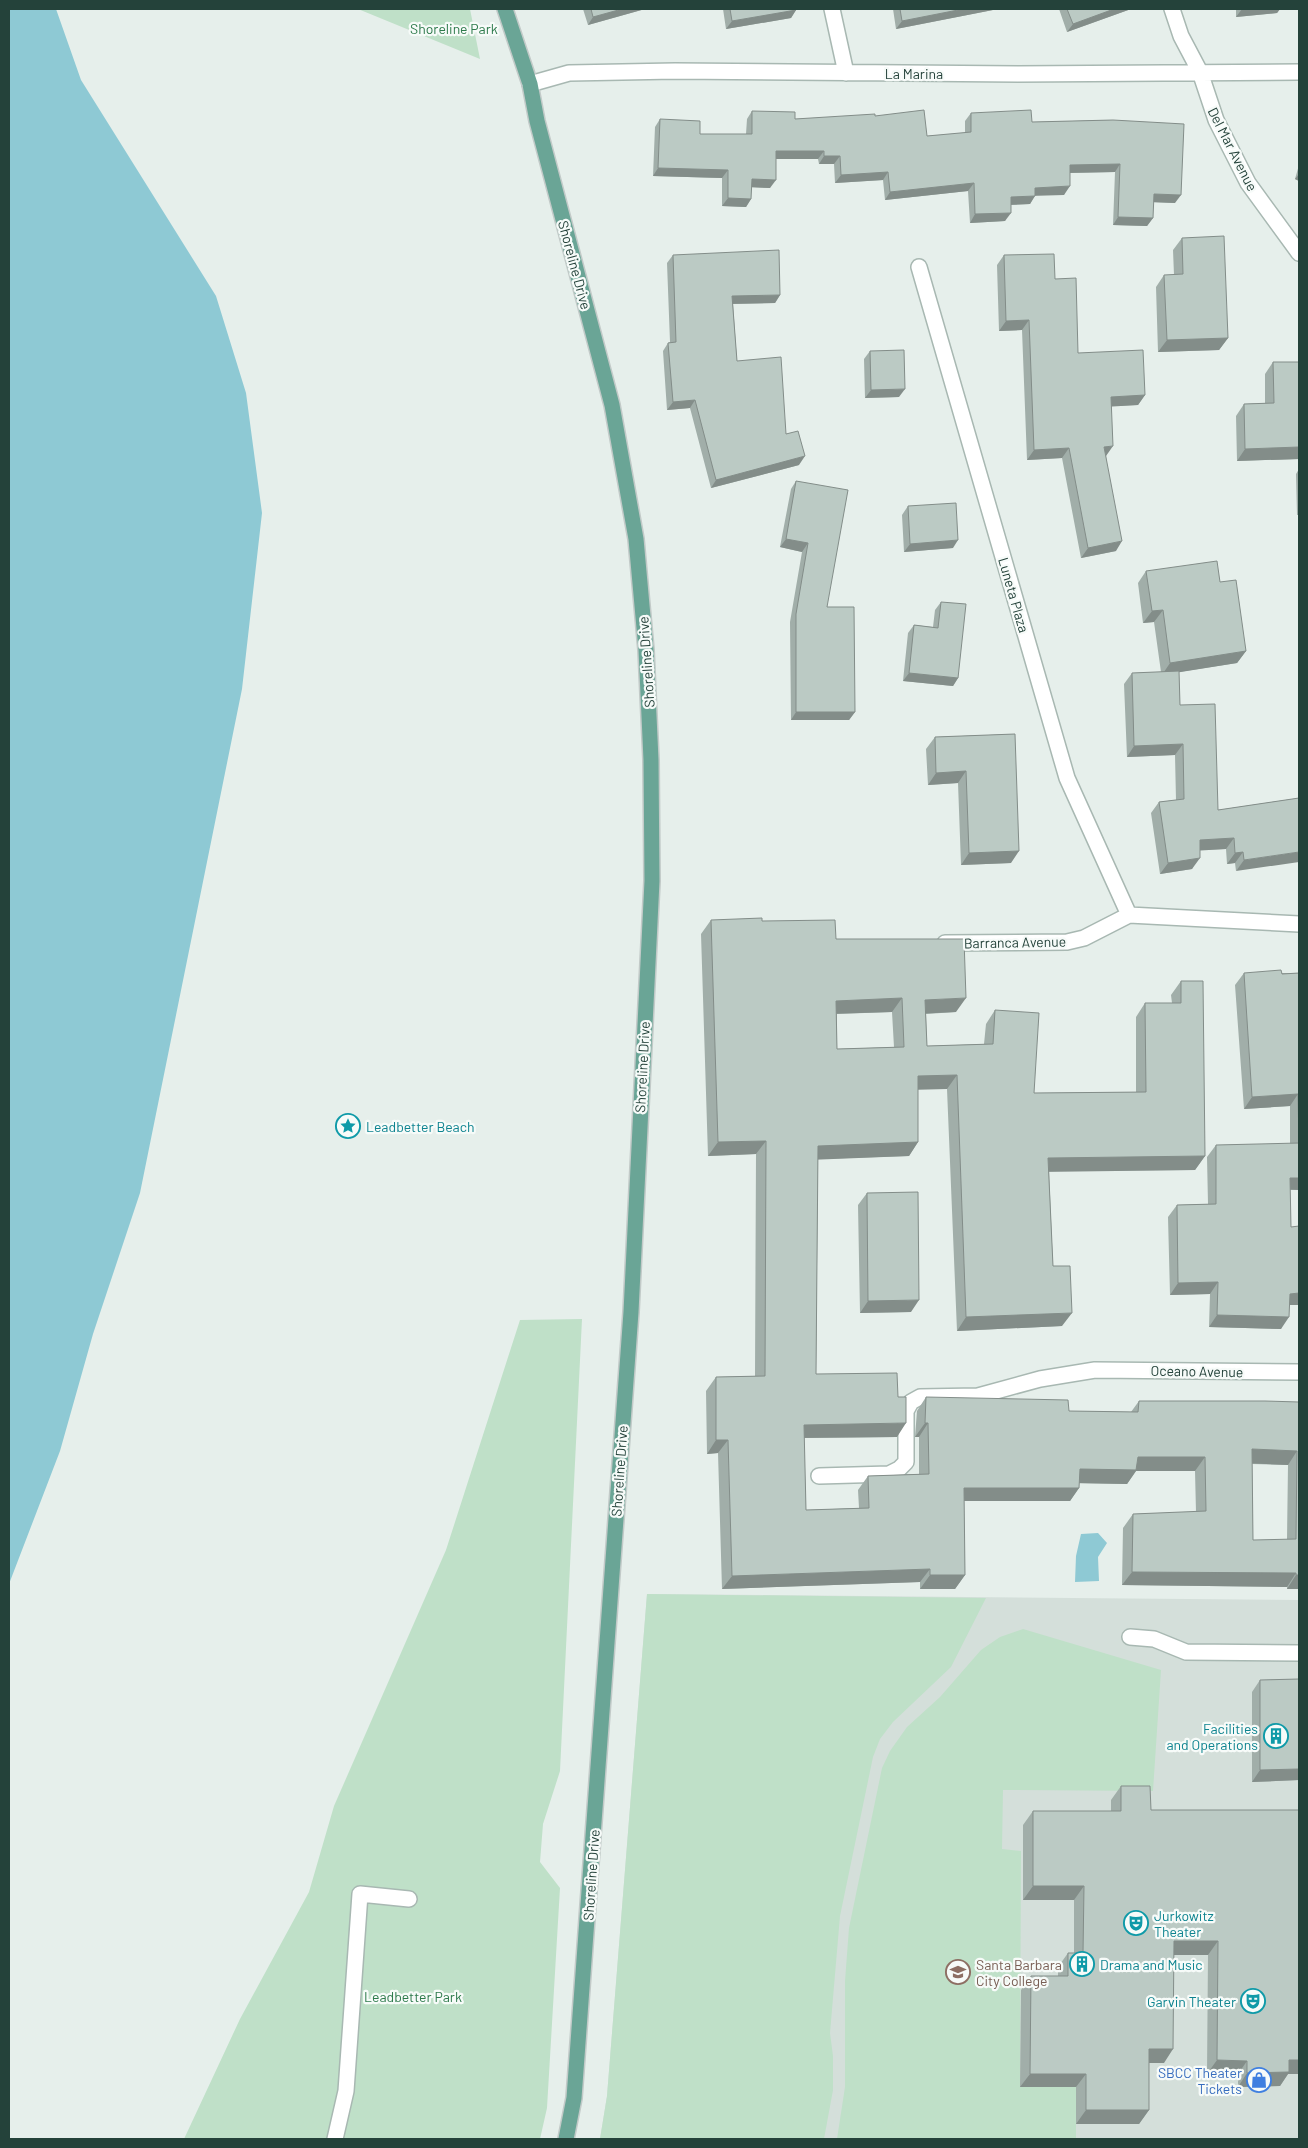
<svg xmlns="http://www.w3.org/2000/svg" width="1308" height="2148" font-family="Barlow,sans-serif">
<rect width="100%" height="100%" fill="#e6efeb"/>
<path fill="#d4dfda" d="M647 1594 1299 1600V2139H600L607 2096Z"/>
<path fill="#bfe0c8" d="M358 9H470L480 59Z
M582 1319 560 1771 543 1824 540 1862 560 1888 547 2108 540 2139H184L240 2019 309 1892 334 1806 446 1550 520 1320Z
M647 1594 986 1598 951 1667 893 1722 880 1739 873 1757 840 1916 830 2033 833 2056V2090L824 2139H600L607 2096Z
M1023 1629 1161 1670 1153 1791 1003 1790 1002 1849 1021 1851 1020 2087H1076V2139H837L845 2087V1981L849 1928 882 1768 890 1751 907 1727 940 1697 981 1650 1000 1637Z"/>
<path fill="#8ec9d4" d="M9 9H56L81 80 216 296 246 393 262 513 242 689 140 1193 93 1334 60 1451 9 1584Z
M1098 1533 1107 1543 1098 1557 1099 1581 1075 1582 1076 1556 1081 1534Z"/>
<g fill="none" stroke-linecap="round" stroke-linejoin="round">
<defs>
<path id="minor" d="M832 9 846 73
M1172 9 1181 36 1200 72 1216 120 1248 183 1299 253
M530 84 569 73 675 71 1018 74 1299 72
M919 267 1067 778 1129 915
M945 943 1067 942 1084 938 1129 915 1299 924
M819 1476 889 1474 899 1469 906 1462V1411L911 1402 920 1397 978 1396 1040 1379 1095 1370 1299 1372
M1130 1637 1154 1639 1186 1652 1299 1653
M335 2139 346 2091 360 1894 409 1899"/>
<path id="major" d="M505 9 530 84 537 121 612 405 636 539 646 650 651 760 652 881 631 1312 574 2098 566 2139"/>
</defs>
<use href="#minor" stroke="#a8b8b2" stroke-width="18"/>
<use href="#major" stroke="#c2cac8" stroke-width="18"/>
<use href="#minor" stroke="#fff" stroke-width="15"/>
<use href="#major" stroke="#6aa596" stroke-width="15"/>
</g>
<path fill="#a1aea9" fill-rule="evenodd" d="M583 9H645L588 25Z
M723 9H796V10L791 18 726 29Z
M893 9H998L896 29Z
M1059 9H1131L1067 32Z
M1236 9H1280L1277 13 1236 17Z
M752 111 795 119 875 116 927 136 965 133V121L971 113 1032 122 1113 120 1175 203 1153 202V218L1147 226 1113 225 1115 172 1070 173 1064 195H1035L1030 204 1011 205 1005 221 970 223 968 191 885 200 883 180 835 183 834 164H819L818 159H776L770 188 751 187V199L746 207 722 206V178L653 176 655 127 660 119 700 134H746L747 119Z
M1299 165V181L1295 179Z
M1182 238 1228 338 1219 350 1158 352 1156 287 1164 275H1174L1173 250Z
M673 255 780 295 775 303 733 304 737 361 786 434 799 465 711 488 690 408 667 410 663 351 668 343 670 342 667 263Z
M1004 255 1055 279 1078 353 1145 395 1138 405 1112 406 1106 456 1116 551 1081 558 1062 458 1027 460 1022 330 999 331 997 265Z
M870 351 899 397 865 398 864 359Z
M1273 362H1299V459L1237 461 1236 416 1244 404 1265 403V374Z
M1299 469V515H1297L1296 474Z
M796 481 827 607 855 712 849 720H791L790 622 802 552 780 547 791 489Z
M908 506 953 548 904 552 902 515Z
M1146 571 1220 582 1246 651 1237 663 1179 672 1180 705 1218 810 1299 798 1236 871 1235 863 1227 864 1226 849 1200 850 1192 869 1160 874 1151 813 1159 802 1176 800 1175 755 1127 757 1124 684 1132 673 1161 672 1154 622 1143 623 1138 583Z
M941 602 958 678 953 686 903 681 908 633 914 625 933 627 935 610Z
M1015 734 1011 863 961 865 958 783 928 785 926 749 935 737Z
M711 920 762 921 836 939 956 1012 926 1014 927 1046 984 1044 986 1024 995 1010 1034 1093 1136 1092V1017L1145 1003H1172L1171 995 1181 981 1205 1156 1195 1170 1049 1171 1053 1266 1062 1326 957 1331 947 1089H918V1142L909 1156 818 1159 816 1374 897 1437 804 1438 806 1510 859 1508 858 1490 868 1476 919 1474V1437H915L917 1411 926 1397 1069 1411 1131 1412 1139 1401 1299 1402V1589H1287V1587L1122 1585 1123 1528 1133 1514 1196 1512 1195 1471H1136L1127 1484 1079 1483V1488L1070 1501H964L965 1575 955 1589H920V1582L722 1589 718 1453 707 1454 706 1391 716 1377 755 1376 756 1154 708 1156 701 934ZM892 1012 894 1047 837 1049V1014ZM1252 1464 1288 1465 1287 1540H1253Z
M1244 973H1299V1190H1290L1291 1227 1299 1305H1289L1281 1329 1209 1327 1210 1294 1170 1295 1168 1217 1177 1205 1208 1204 1207 1157 1216 1145 1290 1144V1106L1244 1109 1235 985Z
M867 1193 911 1312 860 1313 858 1205Z
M1299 1679V1780L1252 1782V1692L1260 1680Z
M1121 1786 1151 1810 1288 2074 1280 2086 1238 2087V2074H1207L1208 1955H1174L1164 2063H1149V2110L1139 2124H1076V2087H1020L1021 1990 1031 1976H1058V1967L1068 1953H1074V1900H1023V1825L1033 1811H1111V1800Z"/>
<path fill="#838d89" d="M622 9H645L588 25 593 17Z
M963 9H998L896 29 902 21Z
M1114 9H1131L1067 32 1073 24Z
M1242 9H1280L1277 13 1236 17Z
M796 10 791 18 726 29 732 21Z
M776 151H824L818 159H771Z
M824 156H840L834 164H819Z
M1120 164 1115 172 1064 173 1070 165Z
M658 168 728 170 722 178 653 176Z
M888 172 883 180 835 183 841 175Z
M1299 174V181L1295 179Z
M752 179 776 180 770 188 746 187Z
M974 183 968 191 885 200 890 192Z
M1070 186 1064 195 1029 196 1035 188Z
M1154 194 1181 195 1175 203 1148 202Z
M1035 196 1030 204 1005 205 1011 197Z
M728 198 751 199 746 207 722 206Z
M1011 213 1005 221 970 223 975 214Z
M1118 217 1153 218 1147 226 1113 225Z
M780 295 775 303 726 304 732 296Z
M1029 320 1022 330 999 331 1006 321Z
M1228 338 1219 350 1158 352 1167 340Z
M905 389 899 397 865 398 871 390Z
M1145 395 1138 405 1104 407 1111 397Z
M695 400 690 408 667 410 673 402Z
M1113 446 1106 456 1104 447Z
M1299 447V459L1237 461 1245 449Z
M1069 448 1062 458 1027 460 1034 450Z
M805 456 799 465 711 488 716 480Z
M786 539 808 543 802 552 780 547Z
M958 540 953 548 904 552 910 544Z
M1122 541 1116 551 1081 558 1088 548Z
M1163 610 1154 622 1143 623 1152 611Z
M1246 651 1237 663 1162 675 1170 663Z
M909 673 958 678 953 686 903 681Z
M796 712H855L849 720H791Z
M1183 744 1175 755 1127 757 1134 746Z
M966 771 958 783 928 785 936 773Z
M1234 838 1226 849 1192 851 1200 840Z
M1019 851 1011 863 961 865 969 853Z
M1243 852 1235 863 1227 864 1235 853Z
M1299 852V862L1236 871 1244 860Z
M1200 858 1192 869 1160 874 1168 863Z
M902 998 892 1012 827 1014 836 1001Z
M966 998 956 1012 915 1014 925 1000Z
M957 1075 947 1089 908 1090 918 1076Z
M1298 1094 1290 1106 1244 1109 1252 1097Z
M766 1141 756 1154 708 1156 718 1142Z
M918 1142 909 1156 808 1160 818 1146Z
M1205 1156 1195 1170 1038 1172 1048 1158Z
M1290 1178H1299V1190L1282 1189Z
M1218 1282 1210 1294 1170 1295 1178 1283Z
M1299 1293V1305H1282L1290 1294Z
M919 1300 911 1312 860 1313 868 1301Z
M1072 1313 1062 1326 957 1331 966 1317Z
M1217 1315 1289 1317 1281 1329 1209 1327Z
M906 1423 897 1437 794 1438 804 1425Z
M925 1423H928L919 1437H915Z
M716 1440H728L718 1453 707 1454Z
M1252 1449 1297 1451 1288 1465 1242 1463Z
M1138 1457H1205L1195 1471H1136L1127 1484 1070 1483 1080 1469Z
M964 1488H1079L1070 1501H955Z
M930 1569 920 1582 722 1589 732 1576Z
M1132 1572 1296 1573 1287 1587 1122 1585Z
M930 1575H965L955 1589H920Z
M1296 1575H1299V1589H1287Z
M1299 1769V1780L1252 1782 1260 1770Z
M1033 1886H1084L1074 1900H1023Z
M1174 1941H1218L1208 1955H1164Z
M1149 2049H1173L1164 2063H1140Z
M1217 2060 1247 2061 1238 2074H1207Z
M1289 2060H1299V2074H1288L1280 2086 1238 2087 1247 2073Z
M1030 2074H1086L1076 2087H1020Z
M1086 2110H1149L1139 2124H1076Z"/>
<path fill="#bbcac4" stroke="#838d89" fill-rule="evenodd" d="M591 9H622L593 17Z
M730 9H796V10L732 21Z
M900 9H963L902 21Z
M1067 9H1114L1073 24Z
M924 110 927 136 971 132V113L1031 110 1032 122 1113 120 1184 124 1181 195 1154 194 1153 218 1118 217 1120 164 1070 165V186L1035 188V196L1011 197V213L975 214 974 183 890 192 888 172 841 175 840 156H824V151H776V180L752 179 751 199 728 198V170L658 168 660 119 700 121V134H752V111L795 112V119L875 114V116Z
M1224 236 1228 338 1167 340 1164 275 1183 274 1182 238Z
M779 250 780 295 732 296 737 361 781 357 786 434 798 431 805 456 716 480 695 400 673 402 668 343 676 342 673 255Z
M1054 254 1055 279 1076 278 1078 353 1143 350 1145 395 1111 397 1113 446 1104 447 1122 541 1088 548 1069 448 1034 450 1029 320 1006 321 1004 255Z
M904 350 905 389 871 390 870 351Z
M1273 362H1299V447L1245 449 1244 404 1274 403Z
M796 481 848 490 827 607H854L855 712H796V614L808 543 786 539Z
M956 503 958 540 910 544 908 506Z
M1217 561 1220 582 1236 580 1246 651 1170 663 1163 610 1152 611 1146 571Z
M941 602 966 604 958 678 909 673 914 625 938 628Z
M1179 671 1180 705 1215 704 1218 810 1299 798V852L1244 860 1243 852 1235 853 1234 838 1200 840V858L1168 863 1159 802 1184 799 1183 744 1134 746 1132 673Z
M1015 734 1019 851 969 853 966 771 936 773 935 737Z
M762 918V921L835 920 836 939H964L966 998 925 1000 927 1046 993 1044 995 1010 1039 1013 1034 1093 1146 1092 1145 1003H1181V981H1203L1205 1156 1048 1158 1053 1266H1070L1072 1313 966 1317 957 1075 918 1076V1142L818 1146 816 1374 897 1373 898 1397H906V1423L804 1425 806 1510 869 1508 868 1476 929 1474 928 1423H925L926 1397 1068 1400 1069 1411 1138 1412 1139 1401H1265L1299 1402V1575H1296V1573L1132 1572 1133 1514 1206 1511 1205 1457H1138L1136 1470 1080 1469 1079 1488H964L965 1575H930V1569L732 1576 728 1440H716V1377L765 1376 766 1141 718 1142 711 920ZM902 998 904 1047 837 1049 836 1001ZM1252 1449 1297 1451 1296 1539 1253 1540Z
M1281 970 1282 974 1299 973V1178H1290L1291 1227 1299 1226V1293L1290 1294 1289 1317 1217 1315 1218 1282 1178 1283 1177 1205 1216 1204V1145L1299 1143 1298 1094 1252 1097 1244 973Z
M918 1192 919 1300 868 1301 867 1193Z
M1299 1679V1769L1260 1770V1680Z
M1121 1786H1150L1151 1810H1299V2060H1289V2072L1247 2073V2061L1217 2060 1218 1941H1174L1173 2049H1149V2110H1086V2074H1030L1031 1976H1068V1953H1083L1084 1886H1033V1811H1121Z"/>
<defs>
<symbol id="sight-ring" viewBox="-11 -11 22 22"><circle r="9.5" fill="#f7fbf9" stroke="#0f9aa8" stroke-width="1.5"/><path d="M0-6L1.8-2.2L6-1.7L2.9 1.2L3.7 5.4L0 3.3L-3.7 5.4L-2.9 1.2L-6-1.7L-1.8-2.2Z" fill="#0f9aa8"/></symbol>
<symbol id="building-ring" viewBox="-11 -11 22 22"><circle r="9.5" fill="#f7fbf9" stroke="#0f9aa8" stroke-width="1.5"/><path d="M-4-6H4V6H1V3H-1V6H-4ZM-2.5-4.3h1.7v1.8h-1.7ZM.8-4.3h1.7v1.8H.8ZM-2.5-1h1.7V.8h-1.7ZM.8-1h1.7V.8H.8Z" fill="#0f9aa8"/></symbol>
<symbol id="theatre-ring" viewBox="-11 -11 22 22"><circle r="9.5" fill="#f7fbf9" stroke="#0f9aa8" stroke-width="1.5"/><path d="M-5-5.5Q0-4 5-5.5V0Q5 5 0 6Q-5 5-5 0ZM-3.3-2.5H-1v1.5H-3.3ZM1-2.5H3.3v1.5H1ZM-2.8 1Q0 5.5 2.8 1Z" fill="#0f9aa8"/></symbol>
<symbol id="university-ring" viewBox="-11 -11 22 22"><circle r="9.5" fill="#f7fbf9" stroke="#8d6e63" stroke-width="1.5"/><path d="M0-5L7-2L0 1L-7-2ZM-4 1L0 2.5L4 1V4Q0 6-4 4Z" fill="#8d6e63"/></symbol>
<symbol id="shop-ring" viewBox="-11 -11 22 22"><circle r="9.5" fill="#f7fbf9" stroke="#3f7fe0" stroke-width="1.5"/><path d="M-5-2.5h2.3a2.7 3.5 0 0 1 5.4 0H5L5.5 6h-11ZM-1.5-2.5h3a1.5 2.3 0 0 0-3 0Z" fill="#3f7fe0"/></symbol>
</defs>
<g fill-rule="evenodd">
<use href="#sight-ring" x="334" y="1112" width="28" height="28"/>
<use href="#building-ring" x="1262" y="1722" width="28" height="28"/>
<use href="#theatre-ring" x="1122" y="1909" width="28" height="28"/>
<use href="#building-ring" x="1068" y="1950" width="28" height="28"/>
<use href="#university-ring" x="944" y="1958" width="28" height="28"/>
<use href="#theatre-ring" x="1239" y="1987" width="28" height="28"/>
<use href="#shop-ring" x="1245" y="2066" width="28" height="28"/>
</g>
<g text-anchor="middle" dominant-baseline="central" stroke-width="4.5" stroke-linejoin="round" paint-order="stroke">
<g font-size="14" fill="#2d7a4b" stroke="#f7fbf9">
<text x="454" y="28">Shoreline Park</text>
<text x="413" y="1996">Leadbetter Park</text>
</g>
<g font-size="14" fill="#24423a" stroke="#f7fbf9">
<text x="914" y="73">La Marina</text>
<text transform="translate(1233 149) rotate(63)">Del Mar Avenue</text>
<text transform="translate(575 265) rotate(75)">Shoreline Drive</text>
<text transform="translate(1014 595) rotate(74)">Luneta Plaza</text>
<text transform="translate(646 662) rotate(-94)">Shoreline Drive</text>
<text transform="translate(1015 942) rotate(-1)">Barranca Avenue</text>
<text transform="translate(642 1067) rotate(-87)">Shoreline Drive</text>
<text transform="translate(1197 1371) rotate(1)">Oceano Avenue</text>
<text transform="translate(619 1471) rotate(-86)">Shoreline Drive</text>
<text transform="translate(591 1875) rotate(-86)">Shoreline Drive</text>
</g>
<g font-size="14" fill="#0d838f" stroke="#f7fbf9" text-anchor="start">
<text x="366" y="1126">Leadbetter Beach</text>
<text x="1258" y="1728" text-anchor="end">Facilities<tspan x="1258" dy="16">and Operations</tspan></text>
<text x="1154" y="1915">Jurkowitz<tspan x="1154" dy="16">Theater</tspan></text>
<text x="1100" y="1964">Drama and Music</text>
<text x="1236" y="2001" text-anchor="end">Garvin Theater</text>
</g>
<g font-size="14" fill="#785e54" stroke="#f7fbf9" text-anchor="start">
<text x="976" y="1964">Santa Barbara<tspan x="976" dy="16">City College</tspan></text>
</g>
<g font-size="14" fill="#366cbe" stroke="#f7fbf9" text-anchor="end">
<text x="1242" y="2072">SBCC Theater<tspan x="1242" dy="16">Tickets</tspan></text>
</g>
</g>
<rect width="1308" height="2148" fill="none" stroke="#24423a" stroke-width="20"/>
</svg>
